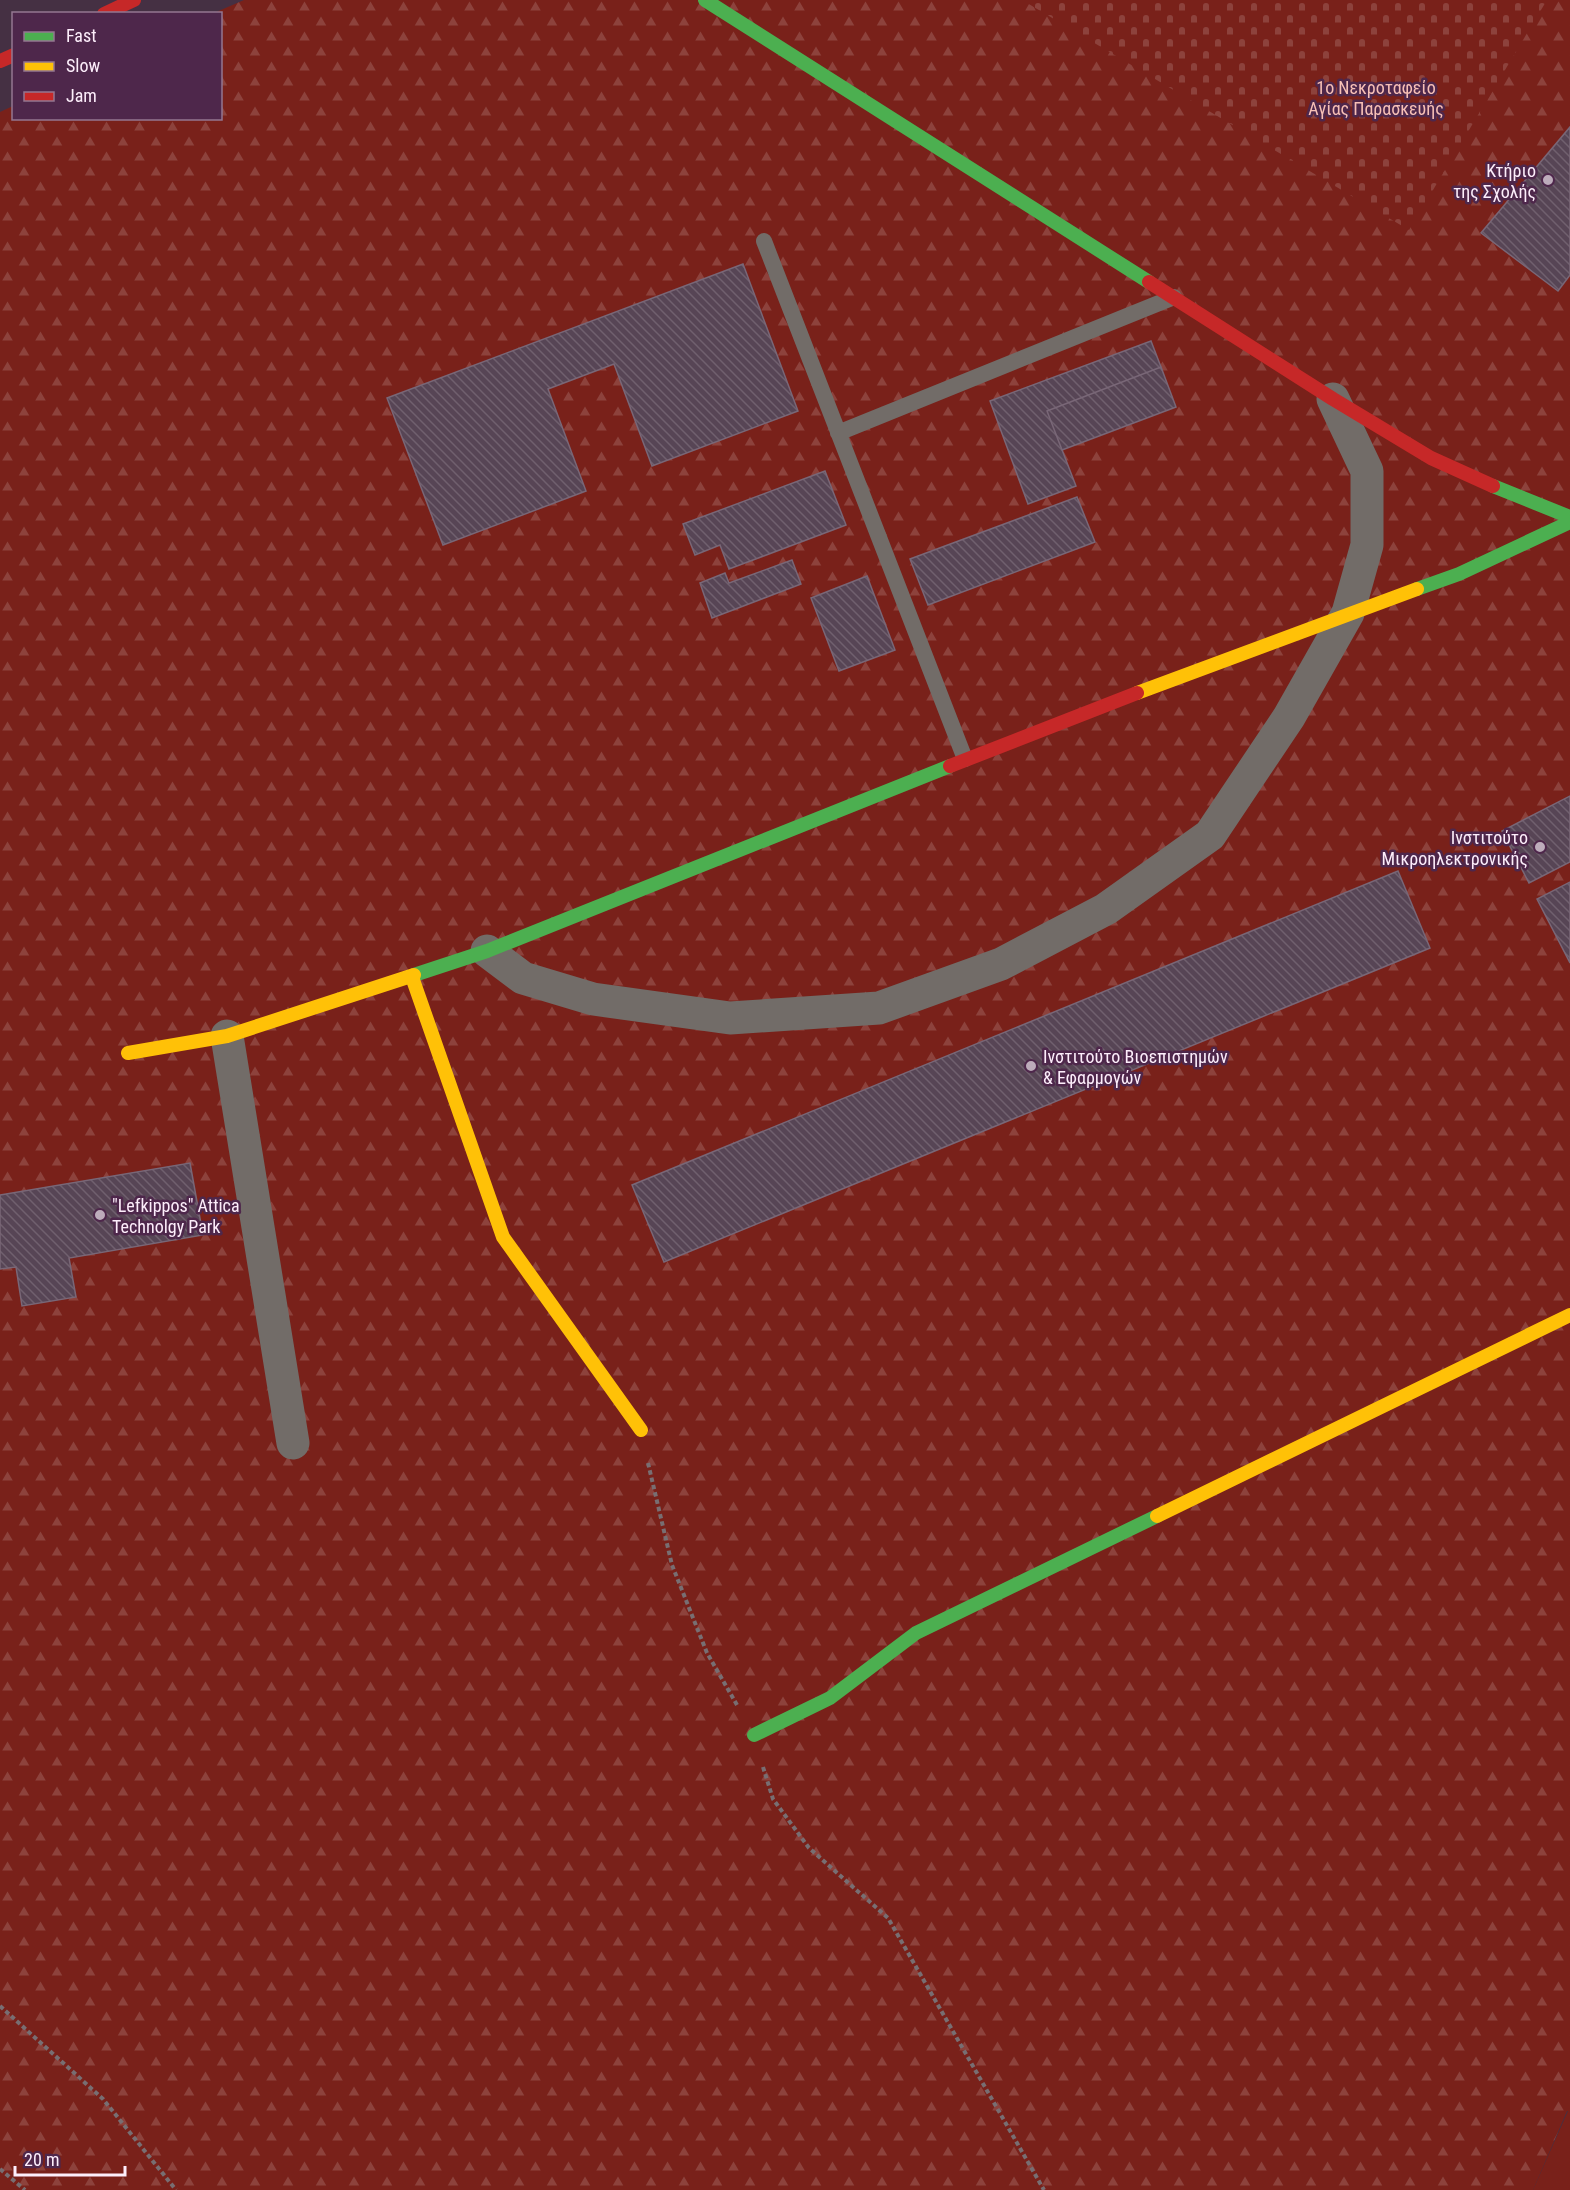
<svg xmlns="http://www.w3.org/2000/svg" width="1570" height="2190" font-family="'Roboto Condensed',sans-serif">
<defs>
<pattern id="forest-firs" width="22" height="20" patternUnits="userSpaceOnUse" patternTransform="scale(1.5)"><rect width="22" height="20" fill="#79211a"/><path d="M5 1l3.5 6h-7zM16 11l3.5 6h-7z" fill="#8d423c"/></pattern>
<pattern id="cemetery-stones" width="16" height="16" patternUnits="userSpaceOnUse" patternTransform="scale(1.5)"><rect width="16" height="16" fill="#79211a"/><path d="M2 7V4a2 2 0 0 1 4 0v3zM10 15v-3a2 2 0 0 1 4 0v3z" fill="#8d423c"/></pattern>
<pattern id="building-back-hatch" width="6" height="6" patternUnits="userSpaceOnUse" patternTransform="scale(1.5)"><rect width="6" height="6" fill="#574555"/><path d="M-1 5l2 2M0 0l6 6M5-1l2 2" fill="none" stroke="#70606e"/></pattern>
</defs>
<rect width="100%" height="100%" fill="#453043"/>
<path fill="#79211a" d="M1568 2111H1570V2190H1533Z"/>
<path fill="url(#forest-firs)" d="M244 0H1570V2111H1567L1533 2190H0V112L13 106 14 118H220V14L214 13Z"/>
<path fill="url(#cemetery-stones)" d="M1022 0H1547L1409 230Z"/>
<path fill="url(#building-back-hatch)" stroke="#796777" stroke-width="1.5" d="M1570 127V275L1558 291 1481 233Z
M743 264 798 411 652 466 614 364 548 389 586 491 443 545 387 398Z
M1151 341 1161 367 1047 411 1076 486 1028 504 990 401Z
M1161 367 1176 407 1062 450 1047 411Z
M825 471 846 525 729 569 720 545 695 555 683 524Z
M1077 497 1095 542 928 605 910 559Z
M792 560 801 584 712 618 700 583 725 573 729 583Z
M867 576 895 650 839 671 811 598Z
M1570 796V862L1529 883 1502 831Z
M1398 871 1430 948 664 1262 632 1185Z
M1570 882V963L1537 899Z
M190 1163 203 1235 69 1258 76 1297 22 1306 16 1267 0 1269V1195Z"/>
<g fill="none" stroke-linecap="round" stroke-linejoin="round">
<path stroke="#786e72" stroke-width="4" stroke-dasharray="4.5 3" stroke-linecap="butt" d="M648 1463 672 1565 707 1653 737 1705
M763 1767 773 1799 809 1848 888 1918 1044 2190
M0 2006 103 2099 176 2190
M0 2169 25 2190"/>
<path stroke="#726c68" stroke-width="16" d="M764 241 965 759
M838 433 1174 297"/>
<path stroke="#726c68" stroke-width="33" d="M487 951 523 978 593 999 730 1018 879 1008 1001 964 1106 909 1210 835 1289 717 1348 613 1367 545V471L1333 399
M227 1036 293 1443"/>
<path stroke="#4caf50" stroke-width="14" d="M705 0 1149 282
M1493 486 1570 517
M1417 589 1459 574 1570 522
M414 975 487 951 950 766
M754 1735 830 1698 916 1633 1157 1516"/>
<path stroke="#ffc107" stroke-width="14" d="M1137 693 1417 589
M412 977 503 1237 641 1430
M128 1053 227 1036 414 975
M1157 1516 1570 1315"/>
<path stroke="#c62828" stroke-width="14" d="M104 14 134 0
M0 61 14 55
M1149 282 1333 399 1431 458 1493 486
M950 766 1137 693"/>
</g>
<g fill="#bdacbb" stroke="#4e274b" stroke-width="2">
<circle cx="1548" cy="180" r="6"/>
<circle cx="1540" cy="847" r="6"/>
<circle cx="1031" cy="1066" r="6"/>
<circle cx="100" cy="1215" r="6"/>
</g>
<g text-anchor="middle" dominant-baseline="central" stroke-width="5" stroke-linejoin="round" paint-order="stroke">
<g font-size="18" fill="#f8c0b6" stroke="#4e274b">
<text x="1376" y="87">1ο Νεκροταφείο<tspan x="1376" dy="21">Αγίας Παρασκευής</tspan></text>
</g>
<g font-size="18" fill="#fdeefb" stroke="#4e274b" text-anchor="end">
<text x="1536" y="170">Κτήριο<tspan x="1536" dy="21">της Σχολής</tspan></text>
<text x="1528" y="837">Ινστιτούτο<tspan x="1528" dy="21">Μικροηλεκτρονικής</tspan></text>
<text x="1043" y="1056" text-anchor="start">Ινστιτούτο Βιοεπιστημών<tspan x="1043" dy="21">&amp; Εφαρμογών</tspan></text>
<text x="112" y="1205" text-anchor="start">"Lefkippos" Attica<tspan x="112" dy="21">Technolgy Park</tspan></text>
</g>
</g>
<rect x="12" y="12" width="210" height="108" fill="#4e274b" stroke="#947791" stroke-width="1.5"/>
<rect x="24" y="32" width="30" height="9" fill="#4caf50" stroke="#947791" stroke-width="1.5"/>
<text x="66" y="42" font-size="18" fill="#fdeefb">Fast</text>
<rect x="24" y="62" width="30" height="9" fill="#ffc107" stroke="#947791" stroke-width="1.5"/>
<text x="66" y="72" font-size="18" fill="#fdeefb">Slow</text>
<rect x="24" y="92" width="30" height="9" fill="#c62828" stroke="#947791" stroke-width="1.5"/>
<text x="66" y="102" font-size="18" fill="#fdeefb">Jam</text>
<path d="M15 2166v9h110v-9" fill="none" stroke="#fdeefb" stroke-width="3"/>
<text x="24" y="2166" font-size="18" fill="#fdeefb" stroke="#4e274b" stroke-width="4.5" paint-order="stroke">20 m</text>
</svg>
